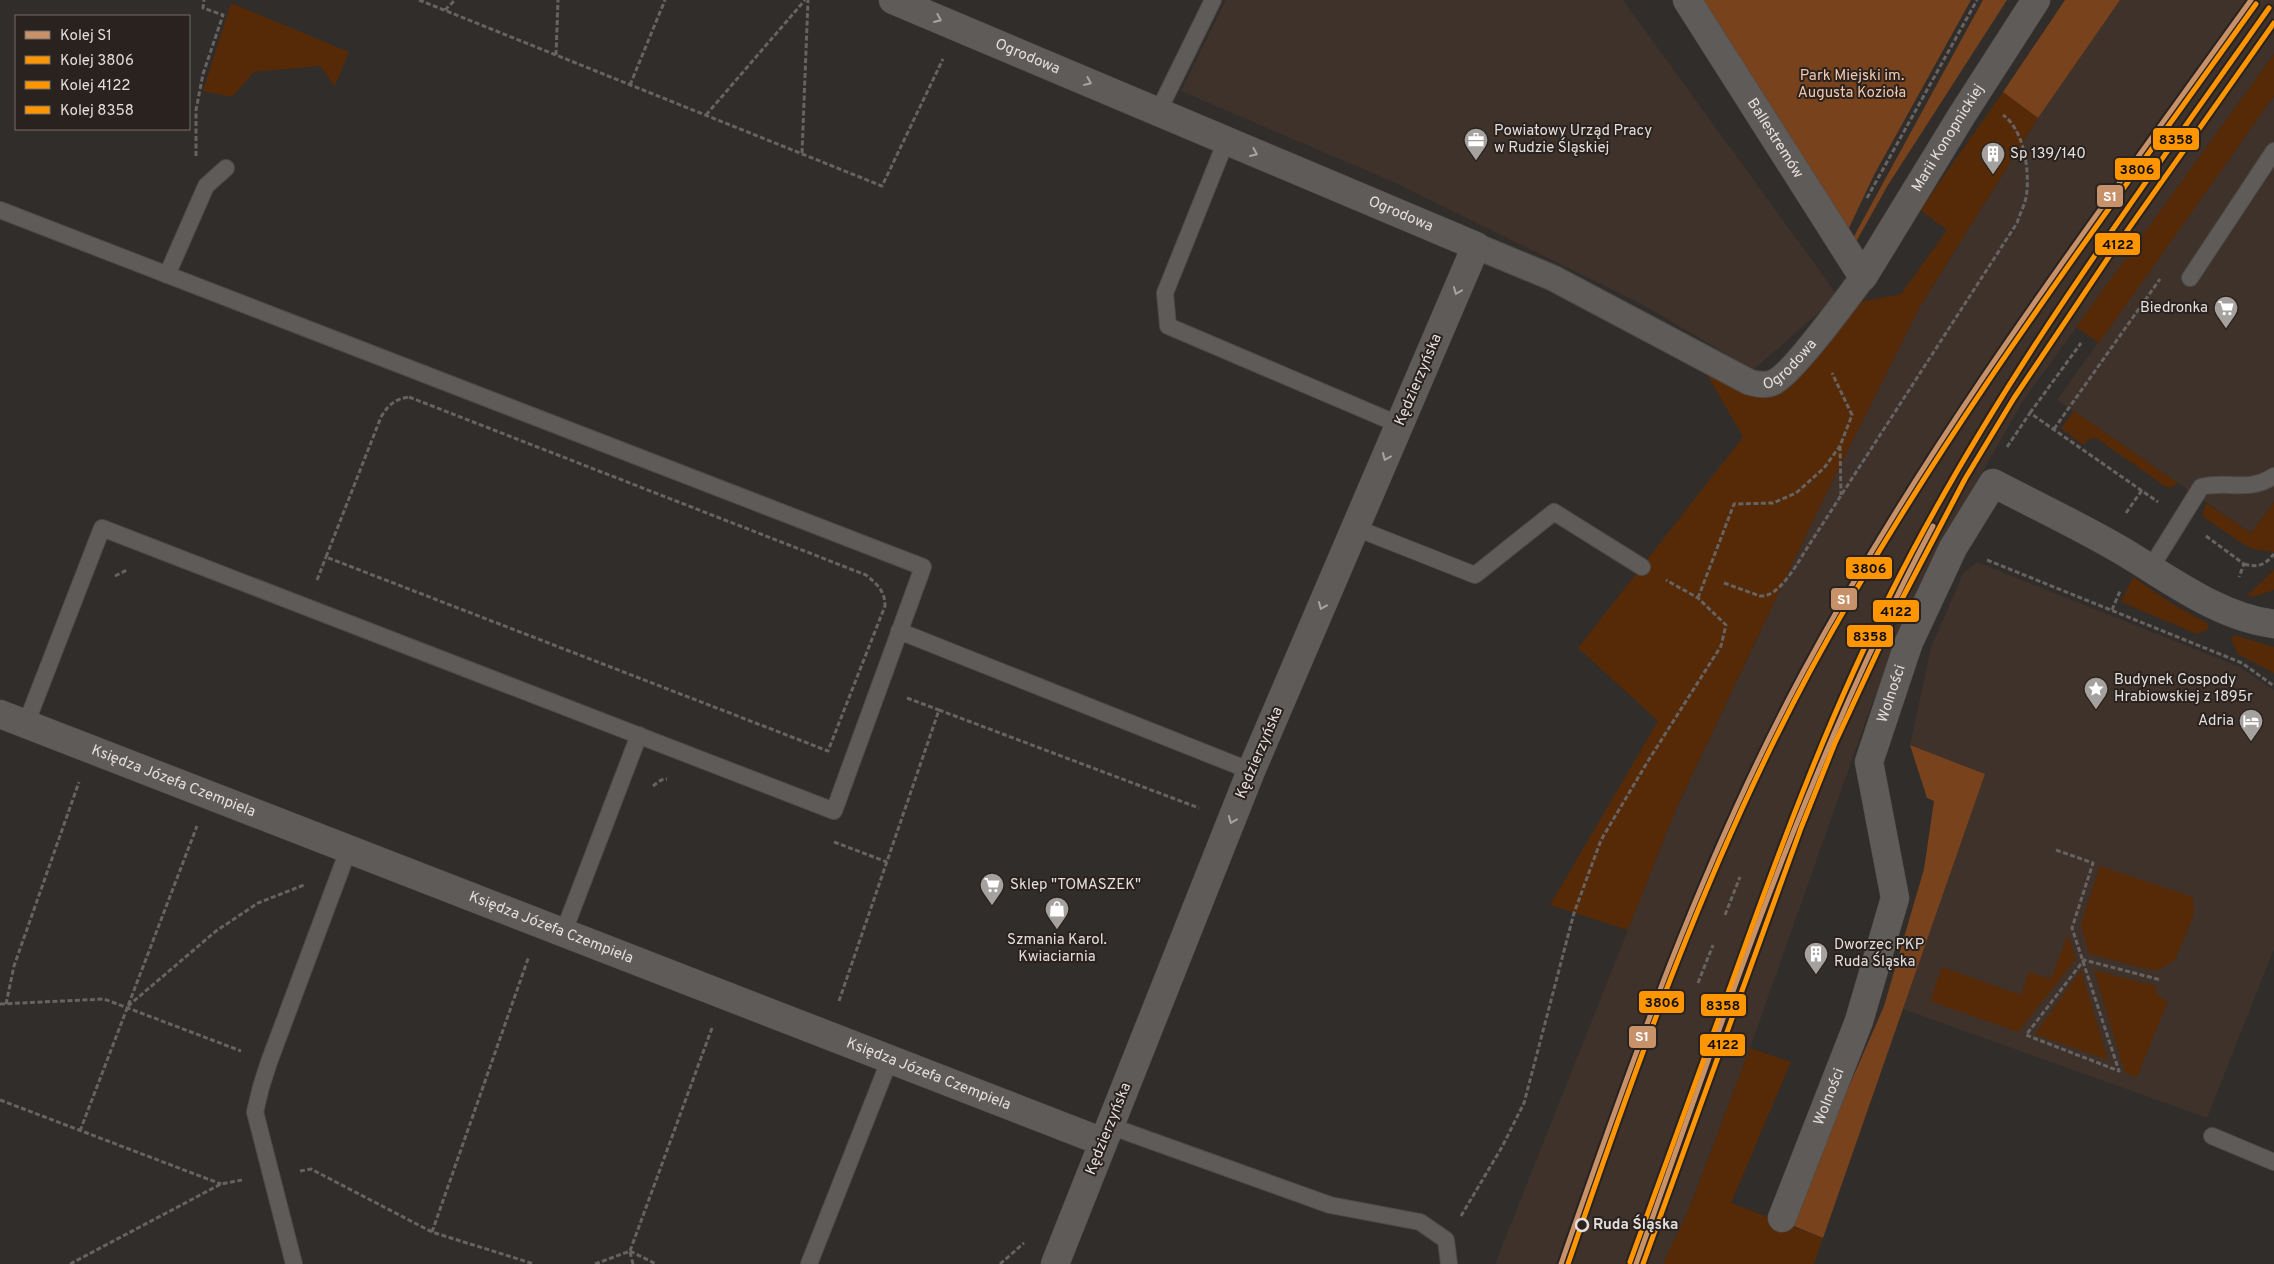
<svg xmlns="http://www.w3.org/2000/svg" width="2274" height="1264" font-family="Overpass,sans-serif">
<rect width="100%" height="100%" fill="#302d2b"/>
<path fill="#3e322b" d="M1226 0H1623L1838 296 1753 370 1645 306 1398 184 1181 91Z
M2120 0H2274V54L2023 401 1929 565 1870 709 1750 1048 1689 1209 1663 1264H1495L1676 809 1818 510 1919 308 2038 118Z
M2274 96V502L2251 533 2057 400Z
M1977 562 2240 667 2274 690V949L2207 1118 1903 1009 1985 774 1910 745 1931 647 1963 574Z"/>
<path fill="#562a06" d="M231 3 349 52 335 86 320 66 254 72 232 97 203 91Z
M2274 54V96L2099 343 2076 327Z
M2003 92 2038 118 1919 308 1818 510 1676 809 1628 930 1550 905 1658 721 1578 648 1743 437 1700 362 1760 396 1795 382 1855 303 1901 294 1947 230 1920 210Z
M2074 411 2178 483 2170 488 2163 485 2096 438 2089 439 2083 445 2061 428Z
M2274 502V552L2253 549 2246 546 2202 516 2206 503 2251 533Z
M2274 570V590L2256 596H2246Z
M2133 577 2174 605 2209 624 2207 630 2197 634 2121 602Z
M2234 635 2274 647V673L2238 654 2231 639Z
M2100 866 2193 897 2194 915 2175 960 2156 971 2089 954 2081 924Z
M2068 934 2076 959 2018 1032 1930 1001 1942 967 2021 995 2029 972 2051 979Z
M2081 970 2108 1060 2035 1034Z
M2094 970 2156 986 2157 995 2168 1001 2137 1077 2125 1073Z
M1750 1048 1791 1062 1731 1203 1823 1238 1814 1264H1663L1689 1209Z"/>
<path fill="#77421c" d="M1696 0H1971L1874 175 1848 230Z
M1983 0H2007L1888 185 1856 242 1853 238Z
M2065 0H2120L2038 118 2003 92Z
M1910 745 1985 774 1823 1238 1789 1224 1884 1006 1924 869 1934 801 1927 798Z"/>
<g fill="none" stroke-linecap="round" stroke-linejoin="round">
<defs>
<path id="service" d="M1158 112 1213 0
M1226 141 1165 293 1168 326 1400 425
M0 210 923 567 834 811 102 528 26 724
M167 275 206 186 226 168
M2190 278 2274 151
M1356 528 1475 575 1554 512 1642 567
M2150 569 2201 487C2228 480 2248 493 2274 476
M899 631 1251 771
M564 931 639 735
M1110 1126 1330 1205 1420 1222 1446 1240 1449 1264
M2212 1136 2274 1162
M294 1264 255 1112 261 1087 269 1062 349 848
M809 1264 890 1059"/>
<g id="pedestrian">
<path id="s1" d="M1476 246 1553 278 1749 382C1757 384 1764 386 1772 383 1790 377 1849 296 1863 277"/>
</g>
<g id="minor">
<path id="s2" d="M893 0 1476 246 1251 771 1055 1264"/>
<path id="s3" d="M1687 0 1863 277 1962 115 2036 0"/>
<path id="s4" d="M0 714 1103 1142"/>
<path id="s5" d="M1782 1218 1859 1021 1895 898 1869 762 1909 642 1953 548 1993 483C2037 506 2082 527 2124 552 2171 580 2219 617 2274 624"/>
</g>
</defs>
<use href="#service" stroke="#4d4a48" stroke-width="18"/>
<use href="#pedestrian" stroke="#4d4a48" stroke-width="27"/>
<use href="#minor" stroke="#4d4a48" stroke-width="29"/>
<path stroke="#666362" stroke-width="3" stroke-dasharray="5 2.5" stroke-linecap="butt" d="M419 0 882 186 943 59
M445 10 455 0
M556 55 558 0
M630 85 665 0
M706 115 805 0
M802 153 808 0
M196 156V110L203 74 223 15 203 8 204 0
M1867 198 1977 0
M409 397 866 575C877 584 885 591 885 606L828 751 326 557 381 417C388 405 395 399 409 397Z
M2030 413 2081 343
M2054 429 2160 279
M1840 446 1841 495
M2007 447 2030 413 2158 502
M2126 513 2142 490
M2206 536 2244 564 2239 577
M1987 560 2242 663 2274 686
M2244 564C2258 568 2265 565 2274 554
M115 576 127 570
M317 580 326 557
M1724 583 1760 596C1780 598 1799 560 1809 545L2017 223C2020 213 2027 201 2027 190 2029 166 2023 129 2003 115
M1698 598 1734 504 1773 503 1796 493 1824 468 1840 446 1852 415 1832 373
M2112 610 2120 591
M907 698 939 710
M653 786 661 780 667 779
M834 842 887 862
M2056 850 2093 863 2072 928 2119 1071 2026 1035 2084 960 2161 980
M1725 915 1740 877
M1698 983 1713 945
M839 1001 939 710 1199 808
M0 1004 104 999 241 1051
M6 1004 14 966 79 782
M128 1006 216 931 258 903 304 885
M0 1100 221 1184
M80 1131 197 826
M300 1171 311 1169 432 1232 534 1264
M1461 1216 1502 1147 1524 1103 1574 913 1601 840 1648 761 1721 646 1726 625 1698 598 1666 580
M432 1232 529 956
M630 1251 656 1264
M630 1252 633 1264
M70 1264 221 1184 242 1180
M595 1264 630 1251 712 1028
M1000 1264 1024 1243"/>
<use href="#service" stroke="#5e5b59" stroke-width="16"/>
<use href="#pedestrian" stroke="#5e5b59" stroke-width="25"/>
<use href="#minor" stroke="#5e5b59" stroke-width="28"/>
<defs>
<path id="rail-1" d="M1561 1264C1631 1063 1702 860 1803 672 1931 434 2094 219 2251 0
M1636 1264C1725 1015 1808 760 1933 526"/>
<path id="rail-2" d="M1568 1264C1637 1063 1708 861 1809 673 1937 437 2100 222 2256 4"/>
<path id="rail-3" d="M1643 1264 1801 828 1835 743 1902 599 1965 479 2014 398 2110 255 2274 23"/>
<path id="rail-4" d="M1630 1262C1666 1164 1701 1066 1737 968 1783 840 1830 714 1891 593 1995 385 2135 198 2269 8"/>
</defs>
<use href="#rail-1" stroke="#29221e" stroke-width="9"/>
<use href="#rail-2" stroke="#29221e" stroke-width="9"/>
<use href="#rail-3" stroke="#29221e" stroke-width="9"/>
<use href="#rail-4" stroke="#29221e" stroke-width="9"/>
<use href="#rail-1" stroke="#c7916a" stroke-width="5"/>
<use href="#rail-2" stroke="#ff9500" stroke-width="5"/>
<use href="#rail-3" stroke="#ff9500" stroke-width="5"/>
<use href="#rail-4" stroke="#ff9500" stroke-width="5"/>
</g>
<defs><path id="oneway-chevron" d="M-2-3.5L2.5 0L-2 3.5" fill="none" stroke-width="1.6" stroke-linecap="round" stroke-linejoin="round" transform="scale(1.25)"/></defs>
<g stroke="#a8a4a1">
<use href="#oneway-chevron" transform="translate(938 19) rotate(23)"/>
<use href="#oneway-chevron" transform="translate(1088 82) rotate(23)"/>
<use href="#oneway-chevron" transform="translate(1254 153) rotate(23)"/>
<use href="#oneway-chevron" transform="translate(1457 291) rotate(113)"/>
<use href="#oneway-chevron" transform="translate(1386 457) rotate(113)"/>
<use href="#oneway-chevron" transform="translate(1322 606) rotate(113)"/>
<use href="#oneway-chevron" transform="translate(1232 820) rotate(112)"/>
</g>
<defs>
<symbol id="office-pin" viewBox="-11 -11 22 30"><path d="M0 17L-7.5 6A9.5 9.5 0 1 1 7.5 6Z" fill="#a5a19e" stroke="#29221e"/><path d="M-6-3h4V-5.5h4V-3h4V5H-6ZM-1-4.5V-3h2v-1.5ZM-6 0V1H6V0Z" fill="#fff"/></symbol>
<symbol id="building-pin" viewBox="-11 -11 22 30"><path d="M0 17L-7.5 6A9.5 9.5 0 1 1 7.5 6Z" fill="#a5a19e" stroke="#29221e"/><path d="M-4-6H4V6H1V3H-1V6H-4ZM-2.5-4.3h1.7v1.8h-1.7ZM.8-4.3h1.7v1.8H.8ZM-2.5-1h1.7V.8h-1.7ZM.8-1h1.7V.8H.8Z" fill="#fff"/></symbol>
<symbol id="supermarket-pin" viewBox="-11 -11 22 30"><path d="M0 17L-7.5 6A9.5 9.5 0 1 1 7.5 6Z" fill="#a5a19e" stroke="#29221e"/><path d="M-6-5.5h2.5l.6 2H6L4.5 2H-2.5L-4.4-4H-6ZM-1.5 3.2a1.3 1.3 0 1 0 .1 0ZM3 3.2a1.3 1.3 0 1 0 .1 0Z" fill="#fff"/></symbol>
<symbol id="sight-pin" viewBox="-11 -11 22 30"><path d="M0 17L-7.5 6A9.5 9.5 0 1 1 7.5 6Z" fill="#a5a19e" stroke="#29221e"/><path d="M0-6L1.8-2.2L6-1.7L2.9 1.2L3.7 5.4L0 3.3L-3.7 5.4L-2.9 1.2L-6-1.7L-1.8-2.2Z" fill="#fff"/></symbol>
<symbol id="hotel-pin" viewBox="-11 -11 22 30"><path d="M0 17L-7.5 6A9.5 9.5 0 1 1 7.5 6Z" fill="#a5a19e" stroke="#29221e"/><path d="M-6-4.5h1.5V1H6V5H4.5V3h-9V5H-6ZM-4 0a1.8 1.8 0 1 1 3.6 0ZM.5 0V-2.5h3Q6-2.5 6 0Z" fill="#fff"/></symbol>
<symbol id="shop-pin" viewBox="-11 -11 22 30"><path d="M0 17L-7.5 6A9.5 9.5 0 1 1 7.5 6Z" fill="#a5a19e" stroke="#29221e"/><path d="M-5-2.5h2.3a2.7 3.5 0 0 1 5.4 0H5L5.5 6h-11ZM-1.5-2.5h3a1.5 2.3 0 0 0-3 0Z" fill="#fff"/></symbol>
</defs>
<g fill-rule="evenodd">
<use href="#office-pin" x="1462" y="126" width="28" height="38"/>
<use href="#building-pin" x="1979" y="140" width="28" height="38"/>
<use href="#supermarket-pin" x="2212" y="294" width="28" height="38"/>
<use href="#sight-pin" x="2082" y="675" width="28" height="38"/>
<use href="#hotel-pin" x="2237" y="707" width="28" height="38"/>
<use href="#supermarket-pin" x="978" y="871" width="28" height="38"/>
<use href="#shop-pin" x="1043" y="895" width="28" height="38"/>
<use href="#building-pin" x="1802" y="940" width="28" height="38"/>
</g>
<circle fill="#29221e" stroke="#e4dfdc" stroke-width="2.5" cx="1582" cy="1225" r="6"/>
<g text-anchor="middle" dominant-baseline="central" stroke-width="4" stroke-linejoin="round" paint-order="stroke">
<g font-size="15" fill="#e4dfdc" stroke="#29221e">
<text stroke="none"><textPath href="#s2" startOffset="146">Ogrodowa</textPath></text>
<text stroke="none"><textPath href="#s3" startOffset="164">Ballestremów</textPath></text>
<text stroke="none"><textPath href="#s3" startOffset="491">Marii Konopnickiej</textPath></text>
<text stroke="none"><textPath href="#s2" startOffset="551">Ogrodowa</textPath></text>
<text stroke="none"><textPath href="#s1" startOffset="354">Ogrodowa</textPath></text>
<text transform="translate(1419 380) rotate(-67)">Kędzierzyńska</text>
<text stroke="none"><textPath href="#s5" startOffset="550">Wolności</textPath></text>
<text transform="translate(1260 753) rotate(-67)">Kędzierzyńska</text>
<text stroke="none"><textPath href="#s4" startOffset="186">Księdza Józefa Czempiela</textPath></text>
<text stroke="none"><textPath href="#s4" startOffset="591">Księdza Józefa Czempiela</textPath></text>
<text stroke="none"><textPath href="#s4" startOffset="996">Księdza Józefa Czempiela</textPath></text>
<text stroke="none"><textPath href="#s5" startOffset="130">Wolności</textPath></text>
<text transform="translate(1109 1129) rotate(-68)">Kędzierzyńska</text>
</g>
<g font-size="15" fill="#f3c7ac" stroke="#29221e">
<text x="1852" y="76">Park Miejski im.<tspan x="1852" dy="17">Augusta Kozioła</tspan></text>
</g>
<g font-size="15" fill="#e4dfdc" stroke="#29221e" text-anchor="start">
<text x="1494" y="131">Powiatowy Urząd Pracy<tspan x="1494" dy="17">w Rudzie Śląskiej</tspan></text>
<text x="2010" y="154">Sp 139/140</text>
<text x="2208" y="308" text-anchor="end">Biedronka</text>
<text x="2114" y="680">Budynek Gospody<tspan x="2114" dy="17">Hrabiowskiej z 1895r</tspan></text>
<text x="2234" y="721" text-anchor="end">Adria</text>
<text x="1010" y="885">Sklep "TOMASZEK"</text>
<text x="1057" y="940" text-anchor="middle">Szmania Karol.<tspan x="1057" dy="17">Kwiaciarnia</tspan></text>
<text x="1834" y="945">Dworzec PKP<tspan x="1834" dy="17">Ruda Śląska</tspan></text>
</g>
<g font-size="15" font-weight="bold" fill="#e4dfdc" stroke="#29221e" text-anchor="start">
<text x="1593" y="1225">Ruda Śląska</text>
</g>
</g>
<g stroke="#29221e" stroke-width="2">
<rect x="2152" y="127" width="48" height="24" rx="5" fill="#ff9500"/>
<rect x="2114" y="157" width="47" height="24" rx="5" fill="#ff9500"/>
<rect x="2096" y="184" width="28" height="24" rx="5" fill="#c7916a"/>
<rect x="2094" y="232" width="47" height="24" rx="5" fill="#ff9500"/>
<rect x="1845" y="556" width="48" height="24" rx="5" fill="#ff9500"/>
<rect x="1830" y="587" width="28" height="24" rx="5" fill="#c7916a"/>
<rect x="1872" y="599" width="48" height="24" rx="5" fill="#ff9500"/>
<rect x="1846" y="624" width="48" height="24" rx="5" fill="#ff9500"/>
<rect x="1638" y="990" width="47" height="24" rx="5" fill="#ff9500"/>
<rect x="1700" y="993" width="47" height="24" rx="5" fill="#ff9500"/>
<rect x="1628" y="1025" width="29" height="24" rx="5" fill="#c7916a"/>
<rect x="1699" y="1033" width="47" height="24" rx="5" fill="#ff9500"/>
</g>
<g font-size="14" text-anchor="middle" font-weight="bold" fill="#fff">
<text x="2110" y="201">S1</text>
<text x="1844" y="604">S1</text>
<text x="1642" y="1041">S1</text>
</g>
<g font-size="14" text-anchor="middle" font-weight="bold" fill="#111">
<text x="2176" y="144">8358</text>
<text x="2137" y="174">3806</text>
<text x="2118" y="249">4122</text>
<text x="1869" y="573">3806</text>
<text x="1896" y="616">4122</text>
<text x="1870" y="641">8358</text>
<text x="1662" y="1007">3806</text>
<text x="1723" y="1010">8358</text>
<text x="1723" y="1049">4122</text>
</g>
<rect x="15" y="15" width="175" height="115" fill="#29221e" stroke="#746e6a"/>
<rect x="25" y="31" width="25" height="8" fill="#c7916a" stroke="#746e6a"/>
<text x="60" y="40" font-size="15" fill="#e4dfdc">Kolej S1</text>
<rect x="25" y="56" width="25" height="8" fill="#ff9500" stroke="#746e6a"/>
<text x="60" y="65" font-size="15" fill="#e4dfdc">Kolej 3806</text>
<rect x="25" y="81" width="25" height="8" fill="#ff9500" stroke="#746e6a"/>
<text x="60" y="90" font-size="15" fill="#e4dfdc">Kolej 4122</text>
<rect x="25" y="106" width="25" height="8" fill="#ff9500" stroke="#746e6a"/>
<text x="60" y="115" font-size="15" fill="#e4dfdc">Kolej 8358</text>
</svg>
